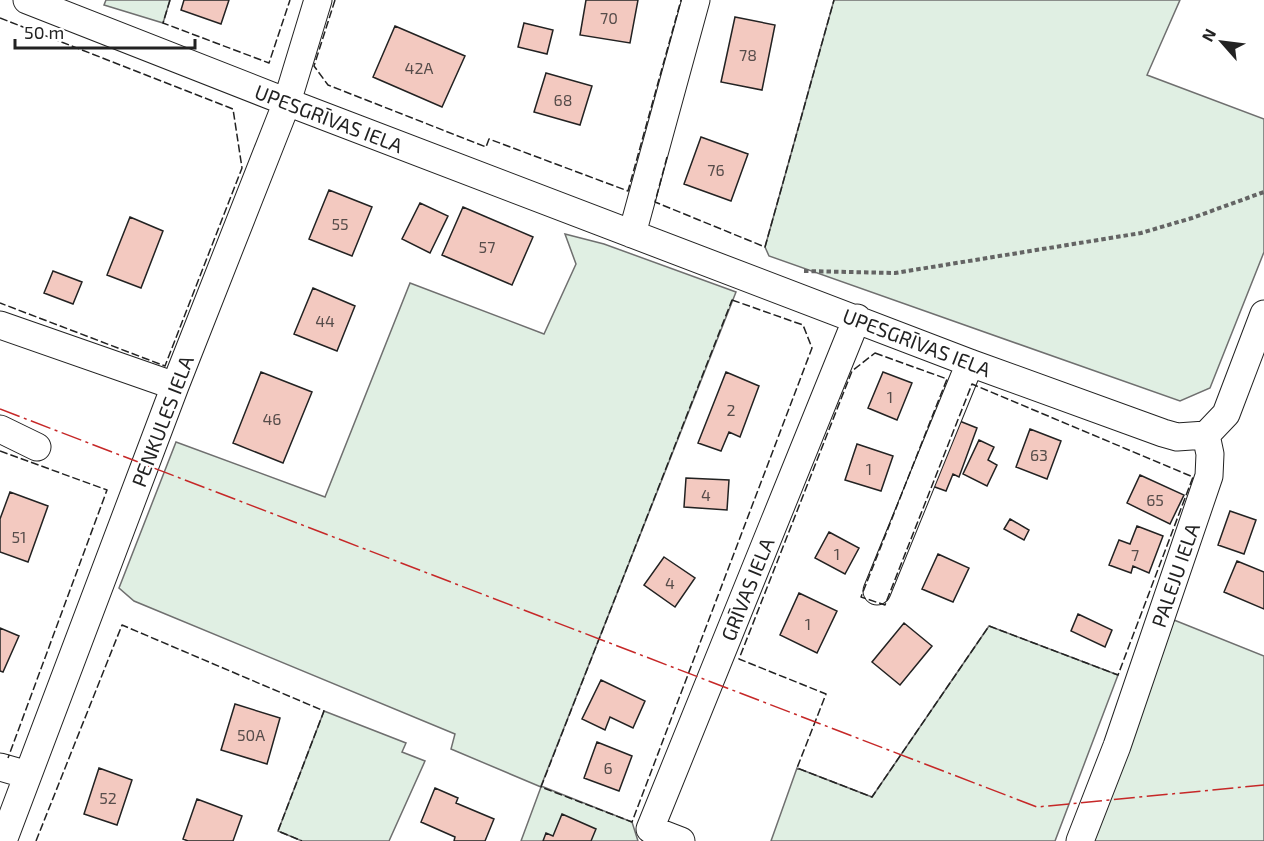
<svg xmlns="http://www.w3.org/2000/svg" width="1264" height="841" font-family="'Exo 2',sans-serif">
<rect width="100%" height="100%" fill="#fff"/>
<path fill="#e0efe3" stroke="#6f6f6f" stroke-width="1.5" d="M106 0H170L163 23 104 5Z
M834 0H1180L1147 75 1264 119V252L1210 388 1180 401 769 256 765 247Z
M565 234 604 244 736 292 541 786 632 822 638 841H521L541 787 451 749 455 734 134 601 119 588 176 442 325 497 410 283 544 334 576 264Z
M1174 620 1264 656V841H1092Z
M989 626 1118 675 1055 841H771L797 768 872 797Z
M324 711 406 743 402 752 425 761 389 841H302L278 831Z"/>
<path fill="#f3c9c0" stroke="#222" stroke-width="1.5" d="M184 0H229L221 24 181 10Z
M586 0H638L630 43 580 35Z
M735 17 775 25 762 90 721 82Z
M524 23 553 30 547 54 518 47Z
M395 26 465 56 442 107 373 77Z
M546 73 592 86 580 125 534 112Z
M701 137 748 154 731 201 684 184Z
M329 190 372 207 352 256 309 239Z
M420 203 448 216 430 253 402 239Z
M463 207 533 237 512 285 442 255Z
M130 217 163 231 141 288 107 275Z
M53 271 82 282 73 304 44 293Z
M313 288 355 306 337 351 294 334Z
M261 372 312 392 283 463 233 443Z
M726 372 759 386 740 437 729 432 721 451 698 443Z
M883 372 912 383 897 420 868 408Z
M957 420 977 428 959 477 953 474 946 491 932 486Z
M1030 429 1061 441 1047 479 1016 467Z
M979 440 994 447 988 460 997 465 987 486 963 474Z
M857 444 893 456 881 491 845 480Z
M1140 475 1184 495 1170 524 1127 503Z
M686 478 729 480 727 510 684 507Z
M10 492 48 506 28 562 0 552V519Z
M1230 511 1256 520 1244 554 1218 545Z
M1010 519 1029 530 1024 540 1004 529Z
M1137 526 1163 536 1149 573 1133 566 1131 573 1109 565 1119 540 1130 544Z
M829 532 859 548 845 574 815 558Z
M938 554 969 568 953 602 922 589Z
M664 557 695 578 675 607 644 585Z
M1237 561 1264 572V609L1224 592Z
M799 593 837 611 817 653 780 635Z
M1078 614 1112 630 1105 647 1071 631Z
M904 623 932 646 900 685 872 662Z
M0 628 19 636 3 672 0 671Z
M601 680 645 701 633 728 610 717 605 730 582 719Z
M235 704 280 718 267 764 221 750Z
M597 742 632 756 619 791 584 778Z
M99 768 132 780 117 825 84 814Z
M435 788 458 798 456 803 494 819 485 841H454L455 837 421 822Z
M197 799 242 816 233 841H188L183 839Z
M562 814 596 829 591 841H543L546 833 553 836Z"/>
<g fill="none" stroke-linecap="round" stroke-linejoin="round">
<defs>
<path id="minor" d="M27 0 287 102 970 363 1163 433 1177 437 1206 435
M632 234 696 0
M0 325 175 386
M0 429 37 447
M1206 435 1226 414 1264 314
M877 591 970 363
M0 767 28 775
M3 841 175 386 287 102 318 0
M681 841 650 829 857 318
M1080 841 1117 746 1209 476 1210 454 1206 435"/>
</defs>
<use href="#minor" stroke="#222" stroke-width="29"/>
<path stroke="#646464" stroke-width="4" stroke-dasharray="4.5 3" stroke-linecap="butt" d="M804 271 895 273 1141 233 1192 218 1264 192"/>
<use href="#minor" stroke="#fff" stroke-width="27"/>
<path stroke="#222" stroke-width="1.5" stroke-dasharray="8 3" stroke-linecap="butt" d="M170 0 163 23 269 63 290 0
M335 0 314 66 328 85 486 147 489 139 628 191 681 0
M0 18 233 109 242 168 165 366 0 303
M667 157 655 202 765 247 834 0
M732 300 803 325 812 348 632 822 541 787Z
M875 353 947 379 861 597 885 605 972 384 1193 477 1118 675 989 626 872 797 797 768 826 694 739 659 852 371Z
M0 451 107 490 8 758
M36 841 122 625 324 711 278 831 302 841"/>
<path stroke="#c62828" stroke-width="1.5" stroke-dasharray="21 4.5 3 4.5" stroke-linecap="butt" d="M0 409 1037 807 1264 785"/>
</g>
<g text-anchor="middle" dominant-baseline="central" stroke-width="4.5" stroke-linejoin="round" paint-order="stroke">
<g font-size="16" fill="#564c4a">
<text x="609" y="17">70</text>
<text x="748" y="54">78</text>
<text x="419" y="67">42A</text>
<text x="563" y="99">68</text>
<text x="716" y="169">76</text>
<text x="340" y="223">55</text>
<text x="487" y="246">57</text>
<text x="325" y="320">44</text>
<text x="890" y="396">1</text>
<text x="731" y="409">2</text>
<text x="272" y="418">46</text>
<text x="1039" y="454">63</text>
<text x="869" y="468">1</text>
<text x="706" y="494">4</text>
<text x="1155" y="499">65</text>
<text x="19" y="536">51</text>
<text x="837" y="553">1</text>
<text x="1135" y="554">7</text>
<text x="670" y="582">4</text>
<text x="808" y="623">1</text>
<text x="251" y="734">50A</text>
<text x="608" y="767">6</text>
<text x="108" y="797">52</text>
</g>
<g font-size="20" fill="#222" stroke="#fff">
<text transform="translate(329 118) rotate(21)">UPESGRĪVAS IELA</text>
<text transform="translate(917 342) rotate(21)">UPESGRĪVAS IELA</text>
<text transform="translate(162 421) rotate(-69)">PENKULES IELA</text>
<text transform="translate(1175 575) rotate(-71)">PALEJU IELA</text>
<text transform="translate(747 589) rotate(-68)">GRĪVAS IELA</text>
</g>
</g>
<g transform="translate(1222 42) rotate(298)" stroke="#ffffff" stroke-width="4.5" paint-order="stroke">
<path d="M0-4.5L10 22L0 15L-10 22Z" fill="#222222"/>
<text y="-9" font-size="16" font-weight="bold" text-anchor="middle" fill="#222222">N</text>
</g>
<path d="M15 39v9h180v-9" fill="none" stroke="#222222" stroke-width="3"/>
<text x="24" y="39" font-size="18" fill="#222222" stroke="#ffffff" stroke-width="4.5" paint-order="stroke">50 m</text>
</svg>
